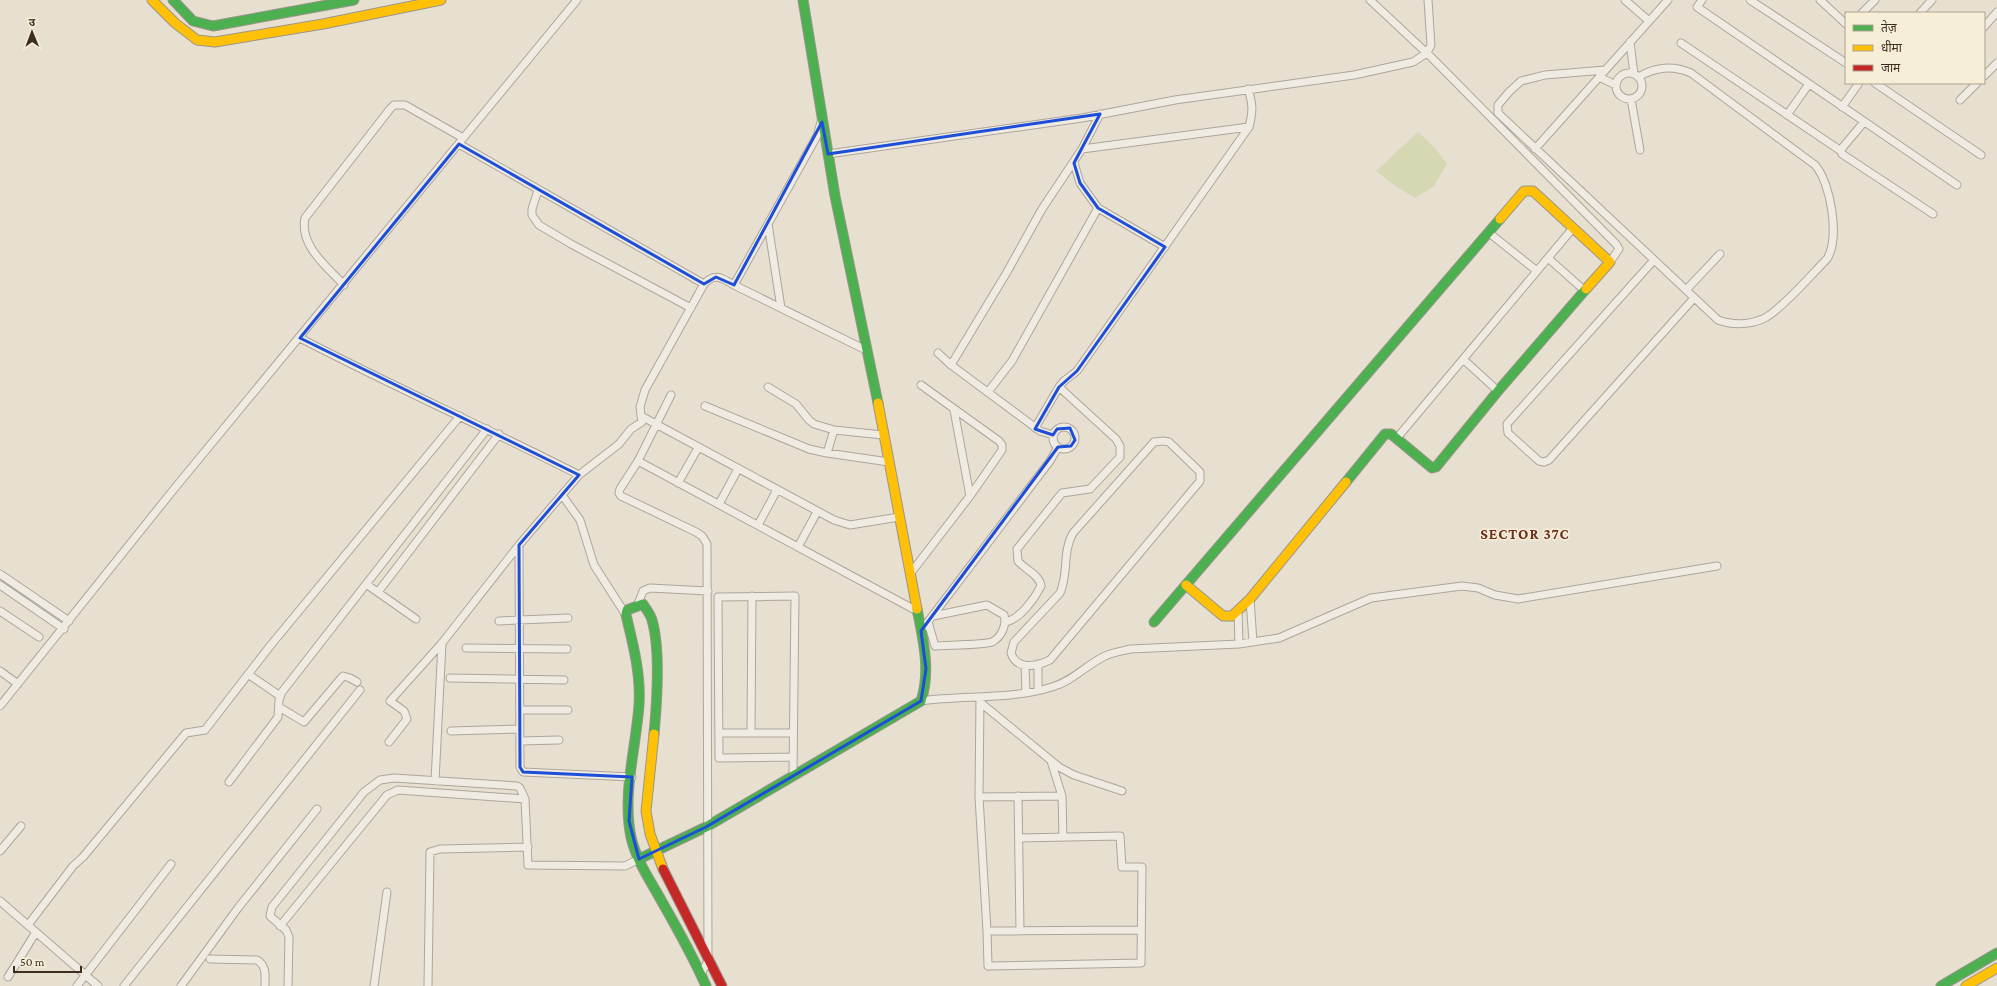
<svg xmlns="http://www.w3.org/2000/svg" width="1997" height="986" font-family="'Crimson Pro','Noto Sans Devanagari',serif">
<rect width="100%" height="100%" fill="#e7e0d1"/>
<path fill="#d6d7b3" d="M1418 132 1435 148 1447 164 1434 186 1415 198 1395 186 1376 171Z"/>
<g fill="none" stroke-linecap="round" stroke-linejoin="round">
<defs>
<path id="street" d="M1370 0 1431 57 1616 244 1619 249 1610 262
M1625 0 1649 21
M1702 0 1697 7 1957 185
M1750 0 1846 63
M1820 0 1846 24
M1862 13 1875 0
M1920 13 1932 0
M1984 27 1997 12
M1630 42 1634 74
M1681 43 1841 151
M1605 70 1545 75 1521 81 1509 92 1498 105V113L1718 320C1734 326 1757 325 1771 314 1791 299 1809 277 1827 259 1840 238 1831 183 1815 165L1691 73C1672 65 1656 67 1638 77
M1616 86a13 13 0 1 1 26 0a13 13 0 1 1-26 0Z
M1984 76 1997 63
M1599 77 1616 85
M1875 83 1981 155
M1631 99 1640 150
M1960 100 1977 83
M1842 107 1859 83
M1787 115 1809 84
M1864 122 1843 147 1841 151 1842 154 1933 214
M459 144 704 284
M1082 149 1249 127
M1535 149 1668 0
M828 154 1082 118 1175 100 1354 75 1413 62 1427 53 1431 45 1428 0
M1074 163 1080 183 1098 208 1165 247
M538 190 532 209V215L539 225 571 244 691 308
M768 224 781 308
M1488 232 1537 271
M1548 258 1585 291
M1654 260 1507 424 1508 433 1539 461 1544 462 1549 460 1694 298
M344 285C327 267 299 245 305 218L390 109 394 105H405L463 138
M734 285 866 350
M1686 290 1720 254
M300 338C392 386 487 428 579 475
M938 353 951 365 1040 431 1053 435
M1463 359 1498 391
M951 365 1007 272 1042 209 1082 149 1100 114
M768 387 796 404 809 420 814 424 834 430 883 435
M988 392 1012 361 1098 208
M671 395 638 461 620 489 619 493 621 496 696 532 702 536 707 544 708 961 701 974
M705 406 809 449 827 453 889 462
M954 410 970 496
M641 416 834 520 850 525 899 517
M1053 438a11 11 0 1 1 22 0a11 11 0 1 1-22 0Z
M1035 428 1059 387 1064 381 1077 371 1249 127C1253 112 1253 104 1248 89
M1397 438 1573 228
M1163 441 1169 442 1200 472V481L1050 660C1037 666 1017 671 1011 653L1014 642 1060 593C1069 573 1062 552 1073 533L1154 442Z
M827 453 834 430
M638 461 917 611
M678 483 698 448
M562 495 580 520 594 565 626 615
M719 504 738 469
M758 525 777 490
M519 545 520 767 523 772 632 777
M798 547 817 512
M0 574 69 621
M910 574 970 496 1002 450V445L999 441 921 385
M366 584 416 619
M0 585 64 629
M378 592 499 434
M1250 599 1253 642
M638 604 643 591 650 588 708 591
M0 611 39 637
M1238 611 1239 644
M499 621 568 618
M928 622 935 646C945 645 985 645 992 642 1002 637 1007 624 1004 615L987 605 933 616
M1006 622C1020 619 1035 598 1041 586 1040 575 1024 569 1018 561L1017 549 1062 493 1090 489 1120 457V446L1116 439 1059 387
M921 631 1050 461 1058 447
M466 648 567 649
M1025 666 1026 692
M0 671 18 684
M248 674 280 696
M450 678 564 680
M1038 690V664
M980 697 979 797 987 931 1140 930
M921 701C965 695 1010 700 1052 687 1073 681 1086 665 1105 656 1113 652 1122 651 1131 649L1239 644 1279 638 1371 598 1462 586 1478 588 1495 595 1518 599 1717 566
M981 703 1059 767 1074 775 1122 791
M0 706 174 489 577 0
M279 707 304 722 343 676 350 678 357 682
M521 710H568
M451 731 520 729
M719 733H793
M751 733 752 596
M520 741 559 740
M389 742 407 719 404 711 390 701 442 643 519 545 579 475 619 444 631 429 642 422 640 407 645 390 704 284C715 272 722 278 734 285L817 136 821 122
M792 757 719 758 718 597 795 596 793 776
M1051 761 1062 796 1063 837
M435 781 442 643
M229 782 278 717 279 700 282 692 487 429
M1018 796 1020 931
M979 797 1062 796
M0 851 21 826
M0 901 98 986
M28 925 73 866 83 857 186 733 205 730 270 646 460 416
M280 926 387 795 398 790 525 799
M987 931 988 966 1141 963 1142 867H1122L1120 836 1019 838
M210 959 257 960C267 966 265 976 265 986
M8 977 36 932
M77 986 171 864
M124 986 360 690
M181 986 238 908 317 809
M288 986 289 937 286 930 270 916 272 907 364 792 380 780 394 778 517 786 520 788 525 799 528 865 625 866 639 859
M374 986 387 892
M428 986 430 852 440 849 528 847"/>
<path id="fast" d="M173 0 193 21 213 26 354 0
M803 0 835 196 878 403
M1346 482 1385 434H1391L1432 468 1436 467 1498 391 1586 289
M1154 622 1500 219
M654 734C657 702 661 651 652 620 651 615 646 609 643 604L627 610 626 615C633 644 641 674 639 705 636 748 622 794 631 837 636 860 650 880 661 900 677 928 693 956 706 986
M639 859 706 827 921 701C931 671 923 639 917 609
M1941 986 1997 953"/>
<path id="slow" d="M152 0 175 23 197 40 215 42 323 24 441 0
M1500 219 1524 191H1533L1610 262 1586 289
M878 403 917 609
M1186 585 1223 616H1232L1250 599 1346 482
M654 734 646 811 650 834 663 869
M1966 986 1997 968"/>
<path id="jam" d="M663 869 722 986"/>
</defs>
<use href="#street" stroke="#ada599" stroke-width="9"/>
<use href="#fast" stroke="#9c958a" stroke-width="11"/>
<use href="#slow" stroke="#9c958a" stroke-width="11"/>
<use href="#jam" stroke="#9c958a" stroke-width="11"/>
<use href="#street" stroke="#efebe3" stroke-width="7"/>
<use href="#fast" stroke="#4caf50" stroke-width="9"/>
<use href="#slow" stroke="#ffc107" stroke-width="9"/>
<use href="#jam" stroke="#c62828" stroke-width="9"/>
</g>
<path fill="none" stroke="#1d4ed8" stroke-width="3" stroke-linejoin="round" d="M1100 114 1074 163 1080 183 1098 208 1165 247 1077 371 1059 387 1035 429 1053 435 1057 429 1070 428 1075 440 1071 446 1058 447 921 631 926 669 921 701 706 827 639 859 629 821 632 777 523 772 520 767 519 545 579 475 300 338 459 144 704 284 716 277 734 285 822 122 828 154Z"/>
<g text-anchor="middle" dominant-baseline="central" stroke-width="3" stroke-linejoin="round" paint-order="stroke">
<g font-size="15" font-weight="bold" letter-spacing="1" fill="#6b2e1e" stroke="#f7eed8">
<text x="1525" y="534">SECTOR 37C</text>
</g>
</g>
<rect x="1845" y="12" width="140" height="72" fill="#f7eed8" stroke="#ada18e"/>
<rect x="1853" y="25" width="20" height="6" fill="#4caf50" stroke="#ada18e"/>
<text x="1881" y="32" font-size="12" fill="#3d2e20">तेज़</text>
<rect x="1853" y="45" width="20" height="6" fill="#ffc107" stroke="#ada18e"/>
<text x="1881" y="52" font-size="12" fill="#3d2e20">धीमा</text>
<rect x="1853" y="65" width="20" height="6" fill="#c62828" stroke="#ada18e"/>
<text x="1881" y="72" font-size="12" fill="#3d2e20">जाम</text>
<g transform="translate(32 32) rotate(359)" stroke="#f7eed8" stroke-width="3" paint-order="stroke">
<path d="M0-3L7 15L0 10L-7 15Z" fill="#3d2e20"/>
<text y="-6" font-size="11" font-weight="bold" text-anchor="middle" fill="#3d2e20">उ</text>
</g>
<path d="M14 966v6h67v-6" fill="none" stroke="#3d2e20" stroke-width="2"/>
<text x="20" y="966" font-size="12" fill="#3d2e20" stroke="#f7eed8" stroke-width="3" paint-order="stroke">50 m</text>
</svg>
